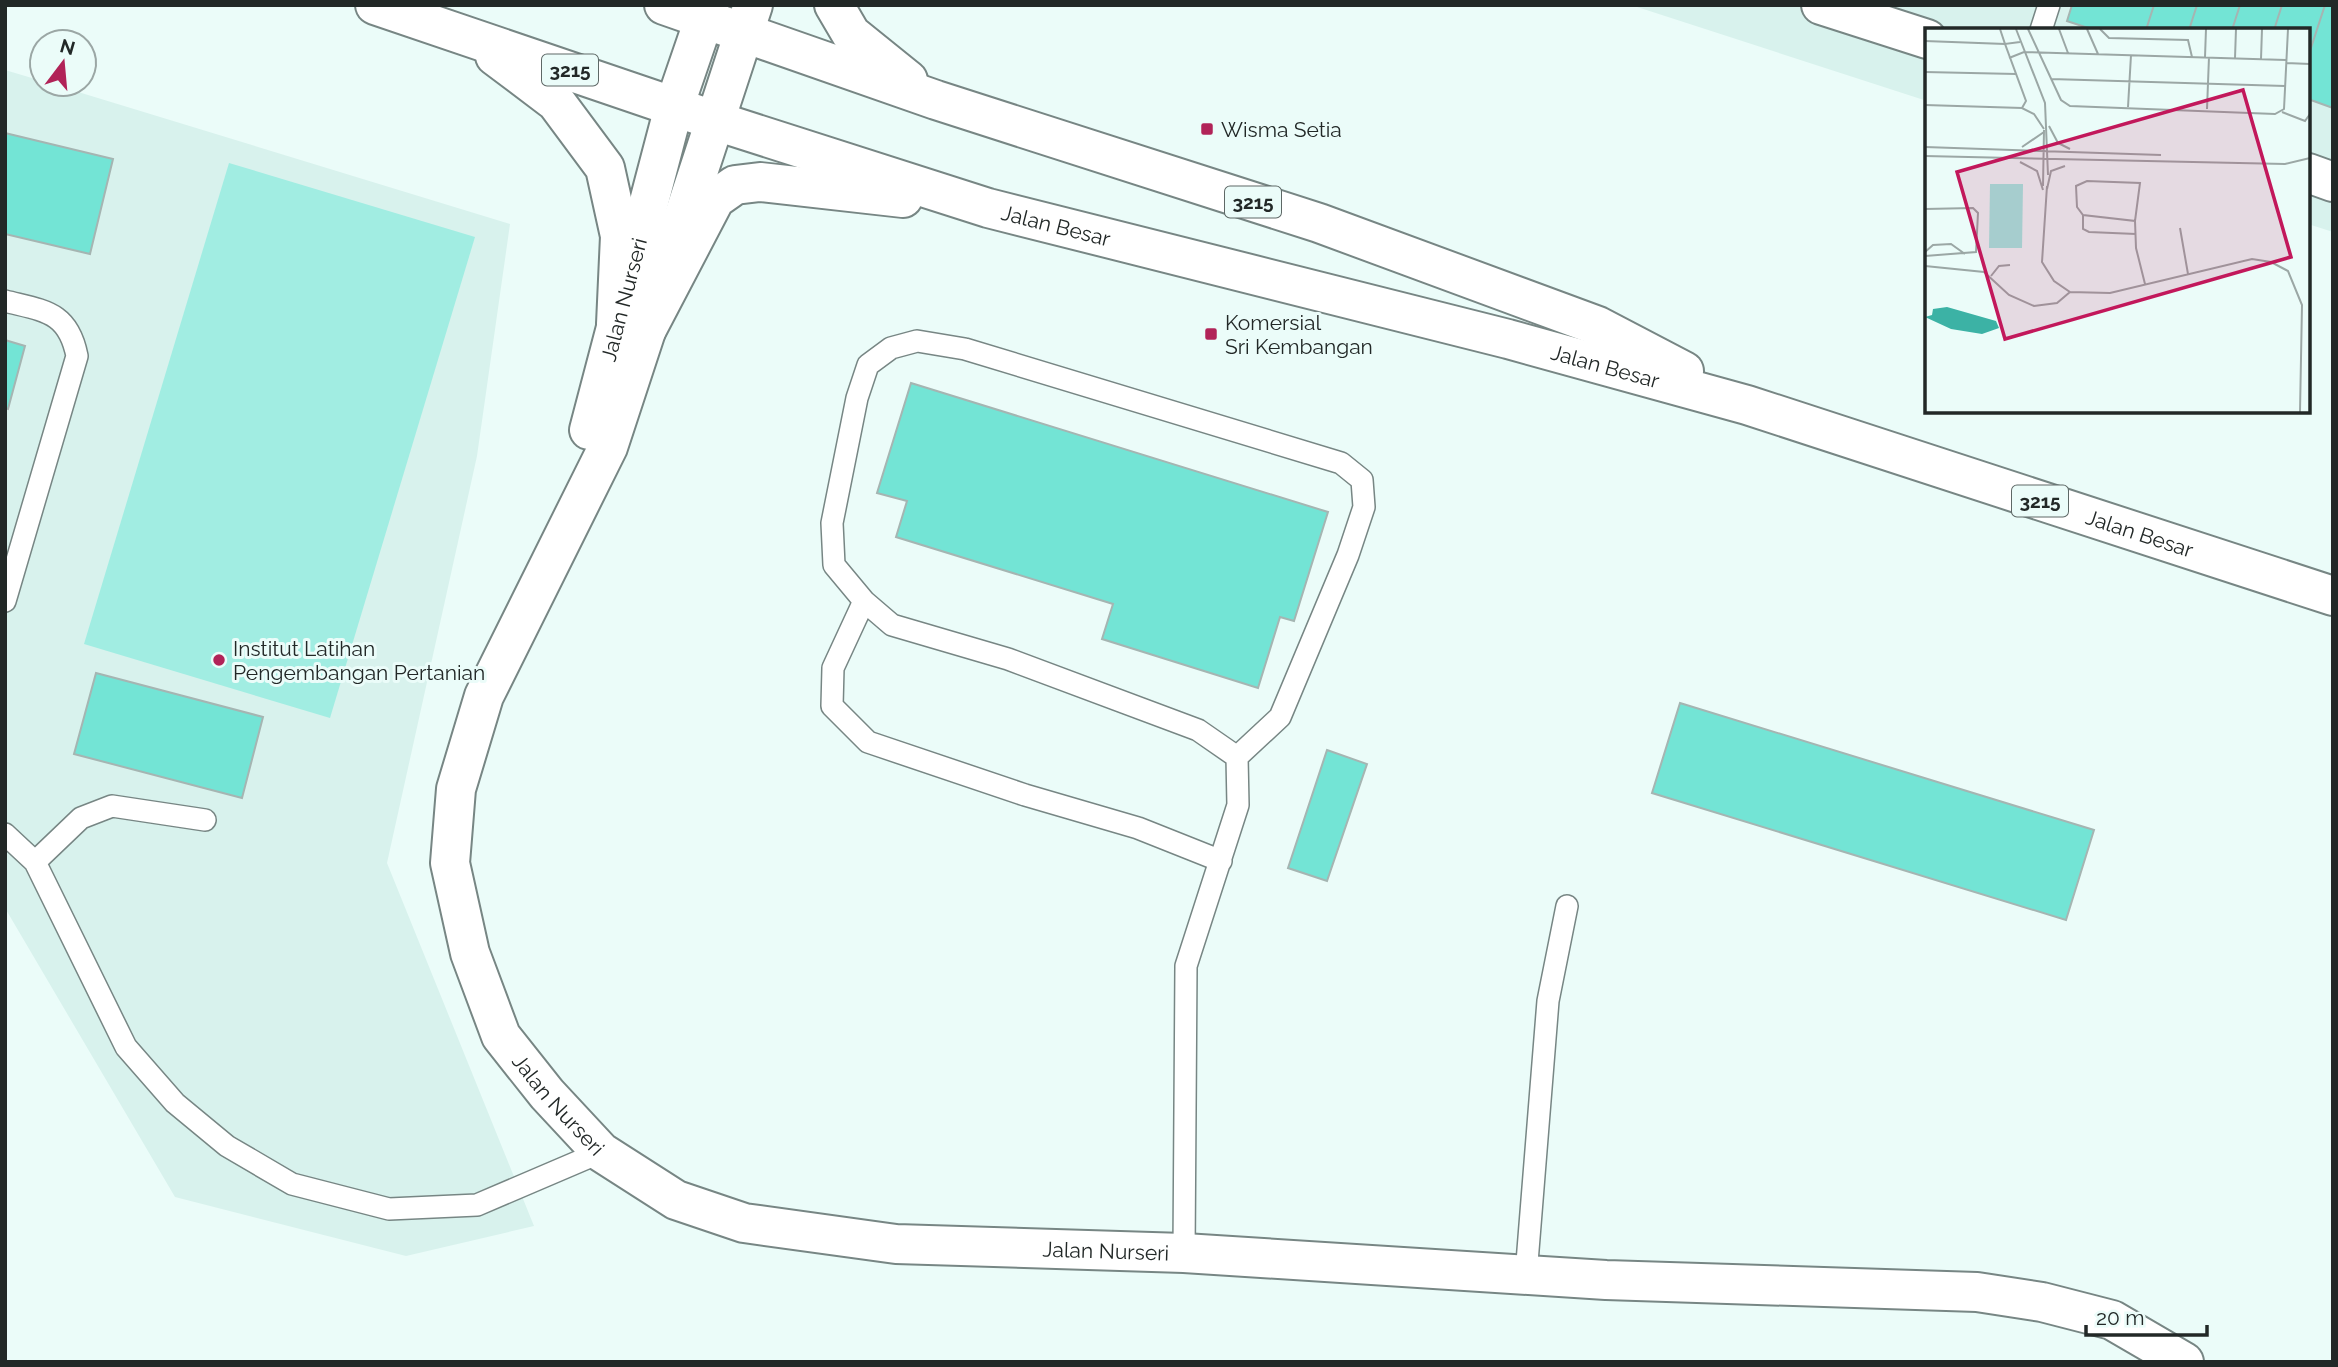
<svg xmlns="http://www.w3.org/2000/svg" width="2338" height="1367" font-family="Raleway,sans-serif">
<rect width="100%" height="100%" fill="#ebfcf9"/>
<path fill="#d8f2ed" d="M1631 5H2333V232L2308 224V30H1927V101Z
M5 70 42 81V84H52L510 224 477 456 387 863 534 1226 406 1256 175 1197 5 908Z"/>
<path fill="#a1ede2" d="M229 163 475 237 330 718 84 644Z"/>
<path fill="#73e4d5" stroke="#a5b5b2" stroke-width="2" d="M2072 5H2154L2146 30H2094L2067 21Z
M2154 5H2197L2189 30H2146Z
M2197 5H2240L2232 30H2189Z
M2240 5H2282L2274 30H2232Z
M2282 5H2325L2308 57V30H2274Z
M2325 5H2333V108L2308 99V57Z
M5 133 113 159 90 254 5 234Z
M5 340 25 346 8 409 5 408Z
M911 383 1328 512 1294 621 1280 617 1258 688 1102 639 1113 604 896 537 907 501 877 493Z
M96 673 263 717 242 798 74 754Z
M1680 703 2094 830 2066 920 1652 793Z
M1327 750 1367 764 1327 881 1288 868Z"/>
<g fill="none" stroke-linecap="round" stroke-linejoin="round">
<defs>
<path id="service" d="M2041 30 2049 5
M5 301C44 311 68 311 77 356L5 601
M864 601 833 668 832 706 868 742 1025 795 1138 828 1221 861
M5 834 35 862 126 1047 175 1103 227 1146 292 1184 389 1209 477 1205 601 1152
M35 862 81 818 112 806 205 820
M1184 1253 1186 966 1238 805 1237 757 1198 730 1008 659 892 625 864 601 834 565 832 523 857 398 868 365 891 348 917 341 965 349 1341 463 1362 480 1364 507 1348 555 1280 717 1237 757
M1526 1275 1548 1001 1567 906"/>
<path id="minor" d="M1821 5 1927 39
M2308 173 2333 182"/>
<g id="tertiary">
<path id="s1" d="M753 5 608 447 484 696 456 789 450 863 470 953 501 1036 547 1094 601 1152 676 1200 744 1223 896 1244 1184 1253 1606 1280 1977 1292 2042 1302 2112 1320 2184 1362"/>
<path id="s2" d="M589 430 674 107 709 5"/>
</g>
<g id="primary">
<path id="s3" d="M375 5 716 121 988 208 1508 339 1747 405 2333 596"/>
<path d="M664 5 936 100 1319 223 1598 326 1684 371"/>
<path d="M834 5 851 34 908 80"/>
<path d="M495 56 556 102 605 168 620 236 616 324"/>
<path d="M647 329 715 199 735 185 760 182 903 198"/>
</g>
</defs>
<use href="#service" stroke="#778684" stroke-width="24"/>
<use href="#minor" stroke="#778684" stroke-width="42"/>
<use href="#tertiary" stroke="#778684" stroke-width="42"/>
<use href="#primary" stroke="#778684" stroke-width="42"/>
<use href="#service" stroke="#fff" stroke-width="21"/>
<use href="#minor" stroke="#fff" stroke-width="38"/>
<use href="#tertiary" stroke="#fff" stroke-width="38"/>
<use href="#primary" stroke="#fff" stroke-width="38"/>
</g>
<g fill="#b12358" stroke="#ebfcf9" stroke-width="2.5">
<rect x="1200" y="122" width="14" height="14" rx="3.5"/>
<rect x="1204" y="327" width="14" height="14" rx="3.5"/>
<circle cx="219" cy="660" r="7"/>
</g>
<g text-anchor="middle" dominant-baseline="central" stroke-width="6" stroke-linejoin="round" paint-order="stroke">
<g fill="#ebfcf9" stroke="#5e6866" stroke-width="2">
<rect x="542" y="54.5" width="56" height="31" rx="5"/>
<rect x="1225" y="186.5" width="56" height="31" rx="5"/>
<rect x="2012" y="485.5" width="56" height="31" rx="5"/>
</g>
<g font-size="19" font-weight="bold" fill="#222827">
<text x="570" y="70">3215</text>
<text x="1253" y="202">3215</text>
<text x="2040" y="501">3215</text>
</g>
<g font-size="21" fill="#222827" stroke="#ebfcf9" text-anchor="start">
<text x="1221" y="129">Wisma Setia</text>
<text x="1225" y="322">Komersial<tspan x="1225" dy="24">Sri Kembangan</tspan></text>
<text x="233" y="648">Institut Latihan<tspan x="233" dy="24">Pengembangan Pertanian</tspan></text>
</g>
<g font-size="21" fill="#222827" stroke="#ebfcf9">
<text stroke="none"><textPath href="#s3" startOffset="716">Jalan Besar</textPath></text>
<text stroke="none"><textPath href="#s2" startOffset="135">Jalan Nurseri</textPath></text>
<text stroke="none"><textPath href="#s3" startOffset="1283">Jalan Besar</textPath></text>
<text stroke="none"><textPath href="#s3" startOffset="1843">Jalan Besar</textPath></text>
<text stroke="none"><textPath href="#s1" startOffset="1185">Jalan Nurseri</textPath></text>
<text stroke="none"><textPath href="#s1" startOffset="1773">Jalan Nurseri</textPath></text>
</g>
</g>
<g transform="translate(1925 28)">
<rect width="385" height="385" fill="#ebfcf9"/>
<path d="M65 156H98L97 220H64Z" fill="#a1ede2"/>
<path d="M22 279 71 293 74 300 57 306 26 301 0 289 7 287 8 281Z" fill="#3cb2a5"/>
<path fill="none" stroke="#9ba7a5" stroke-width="2" d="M75 1 80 16 95 14M91 1 120 75 123 147M103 1 136 72 145 78 350 86 359 81 363 1M134 1 143 25M162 1 173 26M175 1 184 10 263 12 267 29M0 13 80 16 101 73 97 80M280 29 281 1M84 30 99 24 361 32M310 30 311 1M336 31 337 1M361 35 385 36M0 44 91 46M126 51 360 58M0 77 97 80 109 86 119 101M203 79 206 27M282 81 284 29M357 84 380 93 385 86M124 98 133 115 145 121M0 119 236 127M97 119 119 104M0 128 360 136 385 130M95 134 112 143 118 162M118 158 119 102M122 158 117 234 129 253 145 264 185 265 327 231 346 234 363 243 377 277 375 384M122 161 126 143 140 138M0 181 48 180 53 185 51 224 0 228M158 187V201L164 204 211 206M210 193 215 155 162 153 151 158 152 179 158 187 210 193 211 220 220 256M255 200 263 246M0 224 8 217 26 216 40 226M0 238 59 244 84 267 109 278 132 275 145 264M66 248 74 238 85 237"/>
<path fill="#c2185b" fill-opacity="0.15" stroke="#c2185b" stroke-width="3.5" d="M318 62 366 229 80 311 32 144Z"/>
<rect width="385" height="385" fill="none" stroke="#222827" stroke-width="3.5"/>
</g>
<rect width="2338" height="1367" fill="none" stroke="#222827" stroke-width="14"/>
<g transform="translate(63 63) rotate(16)"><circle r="33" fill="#ebfcf9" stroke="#9ba7a5" stroke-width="2"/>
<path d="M0-5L12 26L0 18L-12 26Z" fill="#b12358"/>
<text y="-10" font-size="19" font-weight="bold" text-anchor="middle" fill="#222827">N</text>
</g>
<path d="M2086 1325v10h121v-10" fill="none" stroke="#222827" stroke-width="3.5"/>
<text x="2096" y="1325" font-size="21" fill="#222827" stroke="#ebfcf9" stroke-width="5" paint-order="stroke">20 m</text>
</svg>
